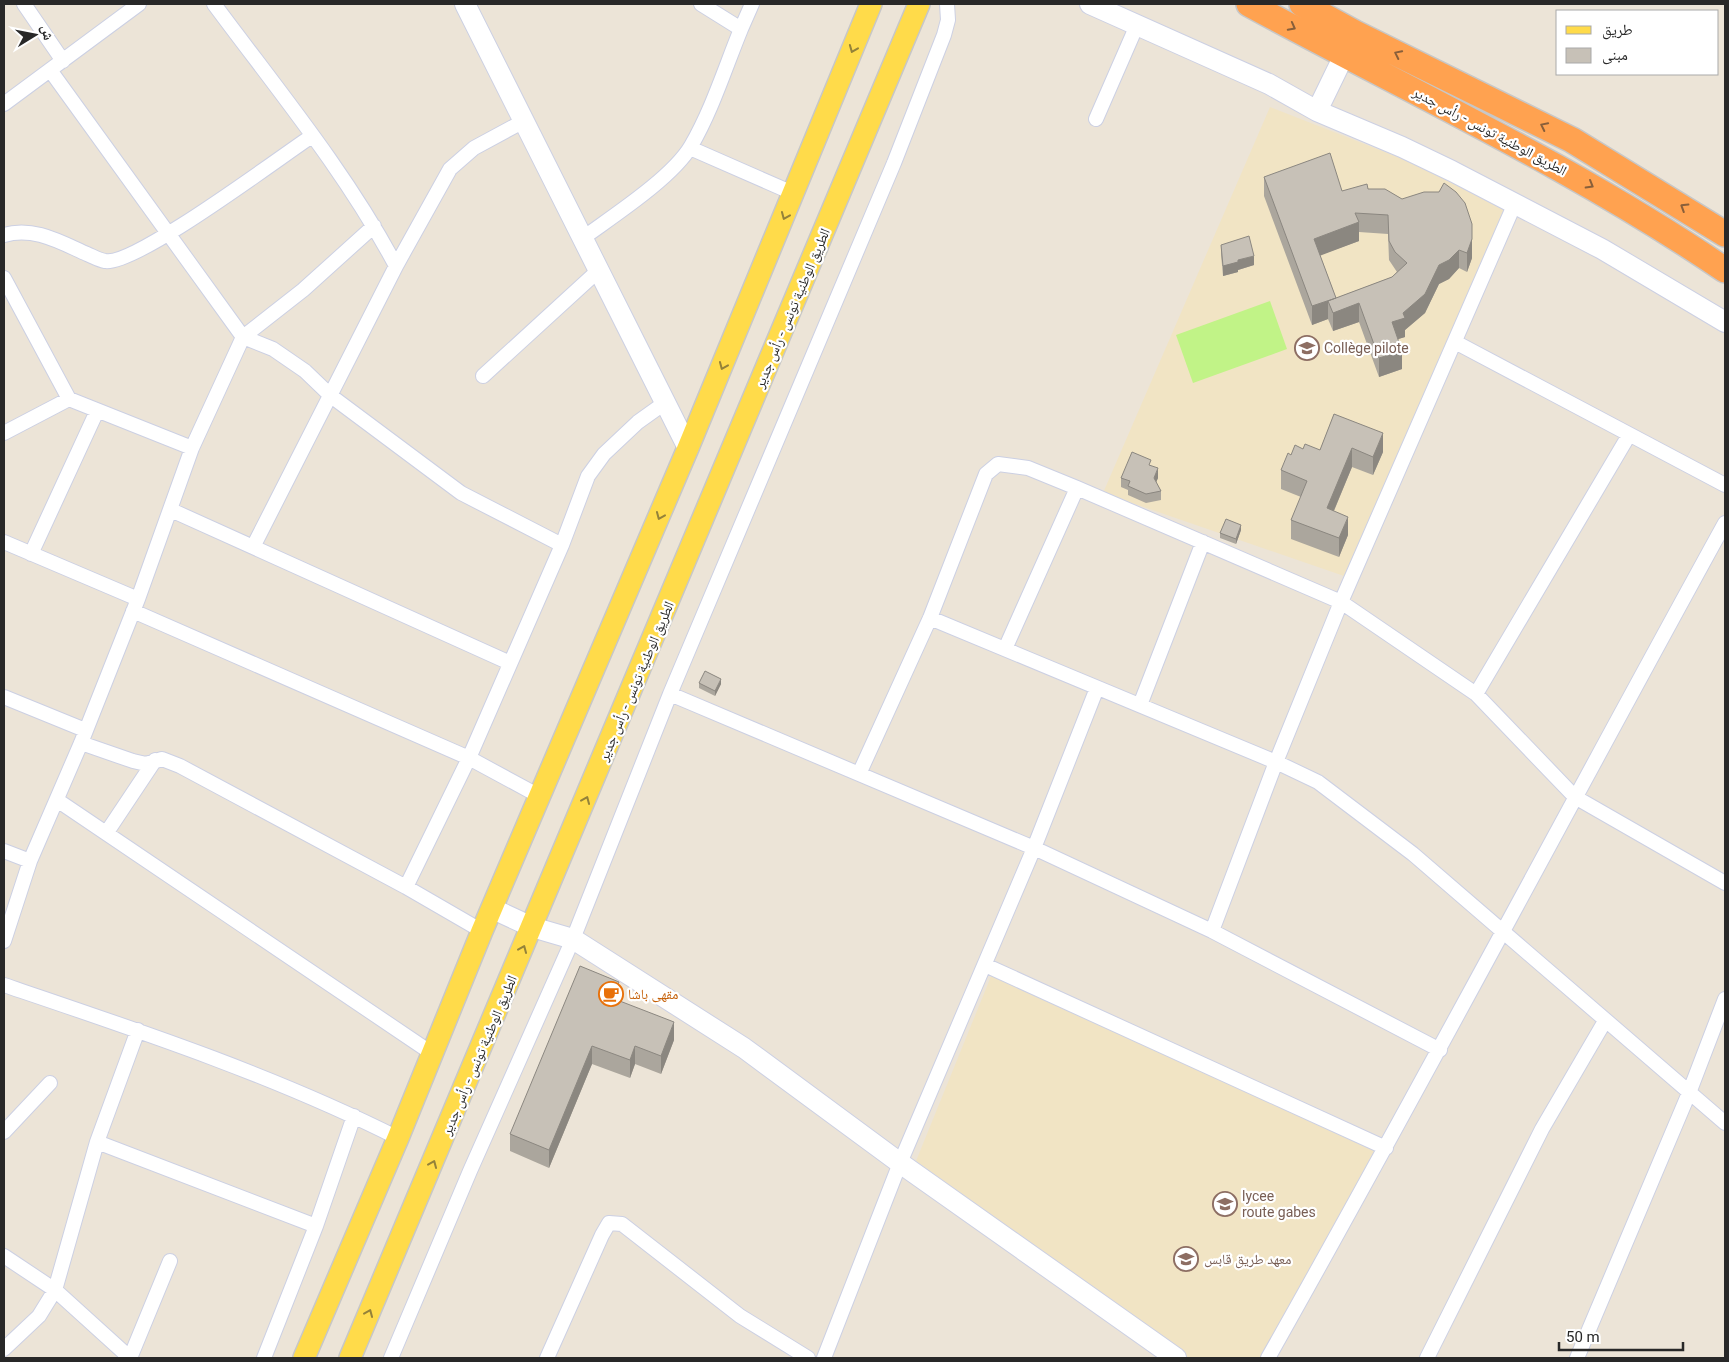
<svg xmlns="http://www.w3.org/2000/svg" width="1729" height="1362" font-family="Roboto,'Noto Naskh Arabic',sans-serif">
<rect width="100%" height="100%" fill="#ece4d7"/>
<path fill="#f1e4c4" d="M1270 107 1515 203 1344 576 1103 493Z
M994 969 1212 1077 1386 1148 1268 1358H1179L916 1161Z"/>
<path fill="#c1f387" d="M1270 301 1287 349 1193 383 1176 335Z"/>
<g fill="none" stroke-linecap="round" stroke-linejoin="round">
<defs>
<path id="street" d="M24 4 63 61
M214 4C277 89 346 172 396 266
M741 29 752 4
M50 70 243 337 273 349 305 371 331 396 461 493 562 545
M4 104 139 4
M1096 119 1137 25
M690 148 795 194
M4 235C33 226 60 242 87 254 92 256 99 260 105 261 134 267 280 157 312 136
M583 238C613 216 672 178 691 146 712 110 725 68 741 29L701 4
M4 278 69 399
M1455 342 1725 485
M483 376 599 270
M4 433 69 399 192 448
M171 510 510 663
M4 542 138 599
M253 547 396 266 450 169 474 148 524 121
M31 554 97 411
M133 611 469 758 541 797
M930 618 1276 762 1318 782 1413 854 1725 1123
M1005 649 1077 488
M670 694 1034 848 1212 931 1440 1050
M1476 694 1629 435
M4 697 85 730
M1140 705 1203 542
M81 743 133 761 146 764 162 759 180 766 406 887 482 931
M859 774 930 618 986 474 998 464 1028 468 1077 488 1341 602 1476 694 1575 797 1725 883
M57 800 433 1054
M107 832 155 760
M4 851 30 861
M406 887 469 758 562 545 588 476 604 454 638 422 666 402
M1212 931 1276 762 1341 602 1515 203
M4 941 30 861 81 743 138 599 192 448 243 337 303 290 374 226
M985 965 1386 1148
M4 985C137 1030 273 1075 398 1138
M4 1132 50 1083
M97 1142 316 1226
M4 1256 55 1290 130 1358
M4 1349 39 1316 55 1290 97 1142 138 1030
M130 1358 170 1261
M264 1358 316 1226 354 1116
M391 1358 470 1171 573 939 670 694 894 163 944 35 948 20 947 4
M547 1358 602 1235 609 1223 622 1224 740 1316 808 1358
M824 1358 900 1163 1034 848 1097 688
M1268 1358C1424 1082 1572 801 1725 523
M1427 1358 1542 1129 1605 1021
M1577 1358 1689 1093 1725 999"/>
<path id="secondary" d="M465 4 688 448
M1090 4 1269 84 1317 111 1402 147 1452 171 1602 249 1725 322
M1317 111 1351 41
M493 909 532 927 573 939 744 1048 900 1163 1176 1358"/>
<path id="primary" d="M304 1358 398 1138 482 931 688 448 871 4
M350 1358 919 4"/>
<path id="highway" d="M1249 4C1409 91 1574 167 1725 270
M1302 4 1355 33 1572 140 1725 234"/>
</defs>
<use href="#street" stroke="#ccd0e3" stroke-width="16"/>
<use href="#secondary" stroke="#ccd0e3" stroke-width="22"/>
<use href="#primary" stroke="#c7c7c7" stroke-width="24"/>
<use href="#highway" stroke="#c7c7c7" stroke-width="28"/>
<use href="#street" stroke="#fff" stroke-width="14"/>
<use href="#secondary" stroke="#fff" stroke-width="20"/>
<use href="#primary" stroke="#ffdb4a" stroke-width="21"/>
<use href="#highway" stroke="#ffa250" stroke-width="25"/>
</g>
<path fill="#aba69d" fill-rule="evenodd" d="M1264 177 1342 191 1368 189 1472 243V258L1467 272 1459 268 1449 279 1439 284 1425 313 1405 330V337L1398 339 1402 369 1379 377 1359 322 1333 331 1328 319 1312 325 1264 196ZM1359 232 1388 234 1389 260 1397 272 1392 277 1336 298 1320 255 1359 241Z
M1221 245 1254 265 1238 270V272L1223 276 1221 254Z
M1334 414 1383 452 1373 475 1352 467 1334 511 1348 535 1339 557 1291 539V520L1301 497 1281 489V470L1291 455 1303 449 1320 450Z
M1151 466 1158 478 1156 482 1161 491V500L1146 503 1128 495V490L1121 487V478Z
M1241 530 1236 544 1220 538V533Z
M699 683 721 684 715 696 699 688Z
M619 1000V1001L674 1040 661 1074 635 1064 630 1078 592 1064 549 1168 510 1151V1134Z"/>
<path fill="#8b8780" d="M1359 222V241L1314 258V239Z
M1472 224V258L1467 272V253Z
M1459 250V268L1449 279 1439 284 1425 313 1405 330V337L1392 341V322L1403 313 1439 265Z
M1254 256V265L1238 270V272L1223 276V266L1238 260Z
M1336 298 1359 303V322L1333 331V313L1328 301V319L1312 325V306Z
M1402 351V369L1379 377V358Z
M1383 433V452L1373 475V457Z
M1352 448V467L1327 527V508Z
M1158 468V478L1154 487V478Z
M1348 517V535L1339 557V538Z
M1241 525V530L1236 544V539Z
M721 679V684L715 696V691Z
M619 982V1000L612 1016V998Z
M674 1022V1040L661 1074V1056Z
M592 1046V1064L549 1168V1150Z
M635 1046V1064L630 1078V1060Z"/>
<path fill="#c7c1b7" stroke="#8b8780" d="M1330 153 1342 191 1367 184 1368 189H1385L1402 199 1424 192H1439L1444 183 1456 192 1465 203 1472 224V239L1467 253 1459 250 1449 260 1439 265 1425 294 1403 313 1405 318 1392 322 1402 351 1379 358 1359 303 1333 313 1328 301 1392 277 1407 263 1395 252 1389 241 1388 215 1355 213 1359 222 1314 239 1336 298 1312 306 1264 177Z
M1249 236 1254 256 1238 260V262L1223 266 1221 245Z
M1334 414 1383 433 1373 457 1352 448 1327 508 1348 517 1339 538 1291 520 1307 481 1281 470 1288 453 1291 455 1295 445 1303 449 1305 444 1320 450Z
M1132 452 1151 460 1149 465 1158 468 1154 478 1161 491 1146 494 1128 486 1130 481 1121 478Z
M1226 519 1241 525 1236 539 1220 533Z
M705 671 721 679 715 691 699 683Z
M580 966 619 982 612 998 674 1022 661 1056 635 1046 630 1060 592 1046 549 1150 510 1134Z"/>
<defs><path id="oneway-chevron" d="M-2-3.5L2.5 0L-2 3.5" fill="none" stroke-width="1.6" stroke-linecap="round" stroke-linejoin="round" transform="scale(1.25)"/></defs>
<g stroke="#895f3a">
<use href="#oneway-chevron" transform="translate(1292 27) rotate(28)"/>
<use href="#oneway-chevron" transform="translate(1398 54) rotate(-154)"/>
<use href="#oneway-chevron" transform="translate(1544 126) rotate(-154)"/>
<use href="#oneway-chevron" transform="translate(1590 185) rotate(30)"/>
<use href="#oneway-chevron" transform="translate(1684 207) rotate(-148)"/>
</g>
<g stroke="#948239">
<use href="#oneway-chevron" transform="translate(853 49) rotate(112)"/>
<use href="#oneway-chevron" transform="translate(785 216) rotate(113)"/>
<use href="#oneway-chevron" transform="translate(723 366) rotate(113)"/>
<use href="#oneway-chevron" transform="translate(660 516) rotate(113)"/>
<use href="#oneway-chevron" transform="translate(586 800) rotate(-67)"/>
<use href="#oneway-chevron" transform="translate(523 949) rotate(-67)"/>
<use href="#oneway-chevron" transform="translate(433 1164) rotate(-67)"/>
<use href="#oneway-chevron" transform="translate(369 1313) rotate(-67)"/>
</g>
<defs>
<symbol id="school-ring" viewBox="-11 -11 22 22"><circle r="9.5" fill="#fff" stroke="#8d6e63" stroke-width="1.5"/><path d="M0-5L7-2L0 1L-7-2ZM-4 1L0 2.5L4 1V4Q0 6-4 4Z" fill="#8d6e63"/></symbol>
<symbol id="cafe-ring" viewBox="-11 -11 22 22"><circle r="9.5" fill="#fff" stroke="#e8710a" stroke-width="1.5"/><path d="M-5.5-4.5H6V0H3Q3 3.5 0 3.5H-2.5Q-5.5 3.5-5.5 0ZM3-3.2v2h1.7v-2ZM-6 4.5H4V6H-6Z" fill="#e8710a"/></symbol>
</defs>
<g fill-rule="evenodd">
<use href="#school-ring" x="1293" y="334" width="28" height="28"/>
<use href="#cafe-ring" x="597" y="980" width="28" height="28"/>
<use href="#school-ring" x="1211" y="1190" width="28" height="28"/>
<use href="#school-ring" x="1172" y="1245" width="28" height="28"/>
</g>
<g text-anchor="middle" dominant-baseline="central" stroke-width="4.5" stroke-linejoin="round" paint-order="stroke">
<g font-size="14" fill="#282828" stroke="#fff">
<text transform="translate(1490 131) rotate(28)">الطريق الوطنية تونس - رأس جدير</text>
<text transform="translate(792 308) rotate(-67)">الطريق الوطنية تونس - رأس جدير</text>
<text transform="translate(636 681) rotate(-67)">الطريق الوطنية تونس - رأس جدير</text>
<text transform="translate(479 1055) rotate(-67)">الطريق الوطنية تونس - رأس جدير</text>
</g>
<g font-size="14" fill="#785e54" stroke="#fff" text-anchor="start">
<text x="1324" y="348">Collège pilote</text>
<text x="1242" y="1196">lycee<tspan x="1242" dy="16">route gabes</tspan></text>
<text x="1204" y="1259">معهد طريق قابس</text>
</g>
<g font-size="14" fill="#c56008" stroke="#fff" text-anchor="start">
<text x="628" y="994">مقهى باشا</text>
</g>
</g>
<rect width="1729" height="1362" fill="none" stroke="#282828" stroke-width="10"/>
<rect x="1556" y="10" width="162" height="65" fill="#ffffff" stroke="#a9a9a9"/>
<rect x="1566" y="26" width="25" height="8" fill="#ffdb4a" stroke="#a9a9a9"/>
<text x="1602" y="35" font-size="15" fill="#282828">طريق</text>
<rect x="1566" y="48" width="25" height="15" fill="#c7c1b7" stroke="#a9a9a9"/>
<text x="1602" y="60" font-size="15" fill="#282828">مبنى</text>
<g transform="translate(35 35) rotate(80)" stroke="#ffffff" stroke-width="4" paint-order="stroke">
<path d="M0-4L9 19L0 12L-9 19Z" fill="#282828"/>
<text y="-8" font-size="14" font-weight="bold" text-anchor="middle" fill="#282828">ش</text>
</g>
<path d="M1559 1342v8h124v-8" fill="none" stroke="#282828" stroke-width="2.5"/>
<text x="1566" y="1342" font-size="15" fill="#282828" stroke="#ffffff" stroke-width="4" paint-order="stroke">50 m</text>
</svg>
